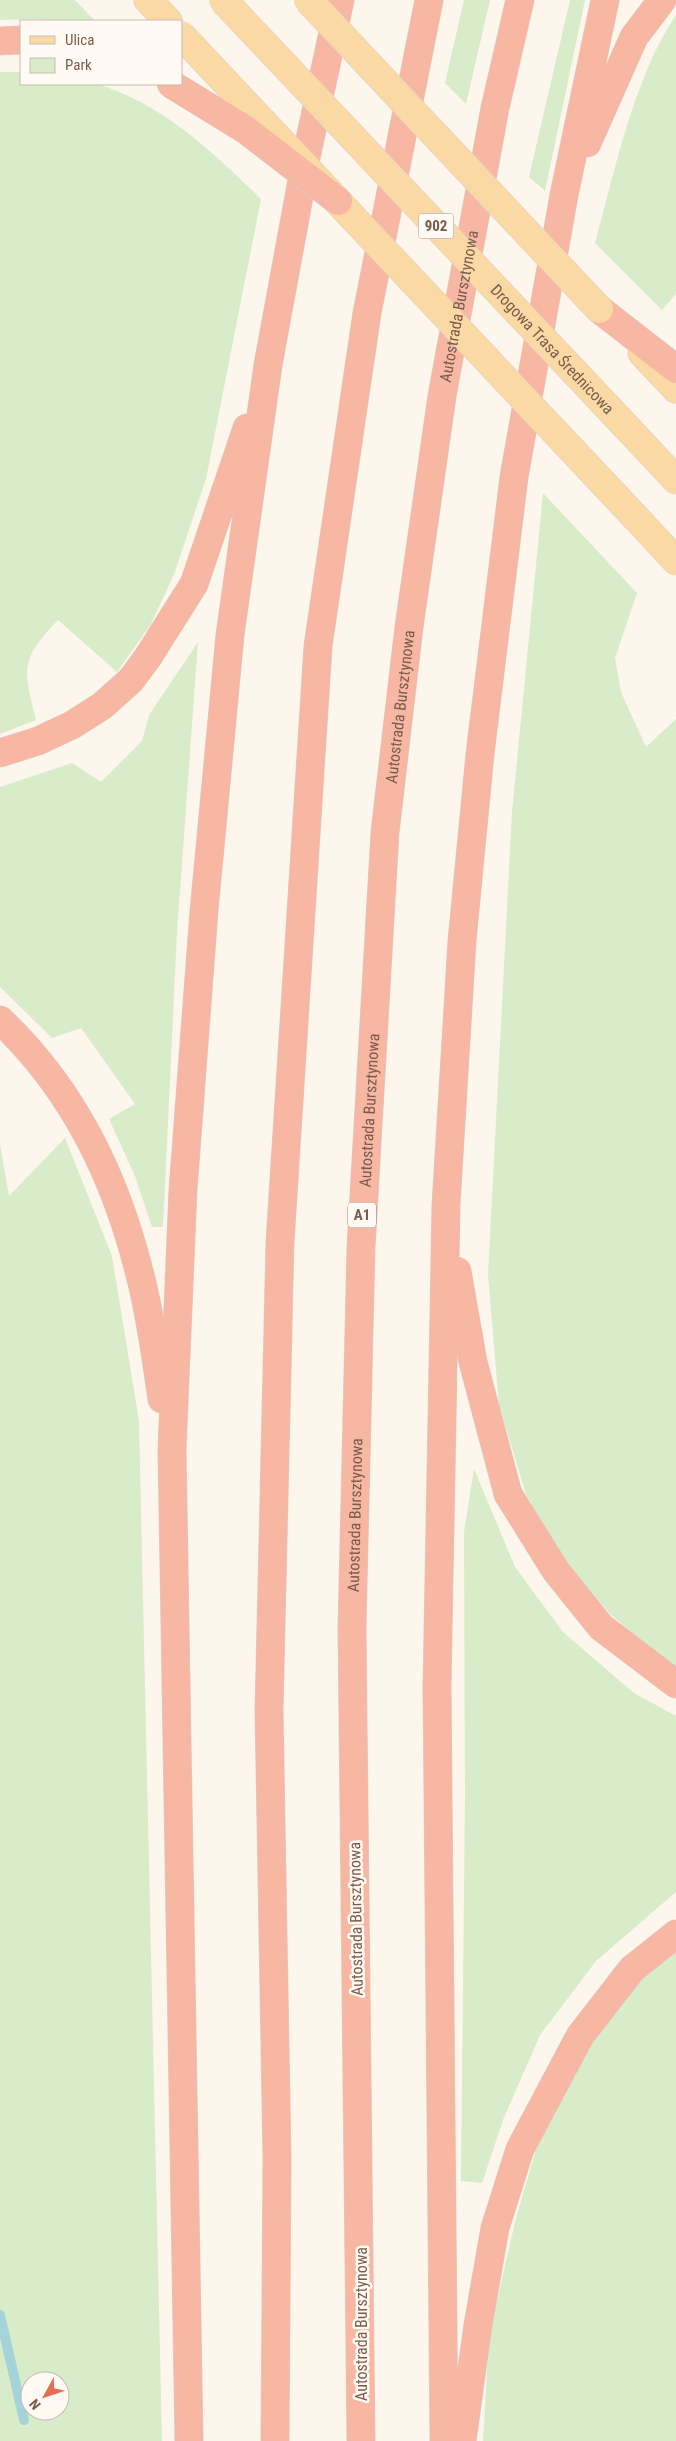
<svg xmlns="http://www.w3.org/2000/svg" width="676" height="2441" font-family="'Roboto Condensed',sans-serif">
<rect width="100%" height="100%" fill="#fdf6ec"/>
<path fill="#d8ecc9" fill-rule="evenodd" d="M0 0H75L95 21C63 21 32 18 0 20Z
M464 0H490L466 104 445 83Z
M570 0H585L545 191 529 177Z
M676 15V294L662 310 595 243C615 170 634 77 676 15Z
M0 72H21V84C39 84 83 80 97 84 162 103 214 153 261 199L206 479 175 572 151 624 117 672 58 620C20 660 23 668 36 720L0 734Z
M543 493 637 593 615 658 621 692 646 747 676 719V1669L611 1615 558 1553 526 1494 499 1405 488 1275 512 812Z
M198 642 177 932 163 1227H152L135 1176 109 1119 135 1104 81 1028 52 1038 0 987V787L72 763 101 782 142 741 149 715Z
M65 1138 112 1256 139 1421 162 2441H0V1144L9 1196ZM30 2381H60V2411H30Z
M474 1469 515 1567 563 1632 634 1693 676 1716V1892L596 1961 540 2035 503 2120 482 2183 461 2181 465 1798 464 1532Z
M676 1951V2441H483L489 2335 515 2222 540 2135 578 2059 639 1980Z"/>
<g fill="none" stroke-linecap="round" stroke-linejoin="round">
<path stroke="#a5d3da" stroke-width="10" d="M0 2315 24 2420"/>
<defs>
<path id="major" d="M148 0 168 21
M642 353 676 389
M650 452 676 480
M637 519 676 561"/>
<g id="highway">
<path d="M0 41 21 40"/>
<path d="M587 143 634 37 662 0"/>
<path d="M599 309 676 369"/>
<path d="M0 753 38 741 72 725 102 706 131 680 148 657 194 584 247 428"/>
<path d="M0 1020C75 1091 117 1180 141 1279 151 1318 156 1359 162 1399"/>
<path d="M457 1271 473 1362 508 1494 556 1571 601 1627 676 1684"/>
<path d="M189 2441 172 1450 183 1190 204 911 230 635 268 365 307 153 340 0"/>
<path d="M275 2441 277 2159 269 1710 280 1242 318 646 367 313 429 0"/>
<path id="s1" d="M361 2441 352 1628 361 1247 385 832 409 627 442 396 495 108 520 0"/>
<path d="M444 2441 437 1686 446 1205 462 941 480 754 514 477 564 195 605 0"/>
<path d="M462 2441 478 2325 495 2228 520 2149 580 2036 632 1969 676 1934"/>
</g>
</defs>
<use href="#major" stroke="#dad1cd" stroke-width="29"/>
<use href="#highway" stroke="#dad1cd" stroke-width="29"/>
<use href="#major" stroke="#fbd9a5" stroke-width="28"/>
<use href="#highway" stroke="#f7b7a3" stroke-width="28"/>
<defs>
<g id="major-bridge">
<path id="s2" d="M223 0 650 452"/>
<path d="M308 0 599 309"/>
<path d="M181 35 637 519"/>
</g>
<path id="highway-bridge" d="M171 84 246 130 338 201"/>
</defs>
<use href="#major-bridge" stroke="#dad1cd" stroke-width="29" stroke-linecap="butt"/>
<use href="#highway-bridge" stroke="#dad1cd" stroke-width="29" stroke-linecap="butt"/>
<use href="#major-bridge" stroke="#fbd9a5" stroke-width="28"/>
<use href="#highway-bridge" stroke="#f7b7a3" stroke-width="28"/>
</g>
<g text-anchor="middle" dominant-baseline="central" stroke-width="5" stroke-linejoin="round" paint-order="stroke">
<g fill="#fffaf3" stroke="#a28b7f" stroke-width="1">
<rect x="418.5" y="213.5" width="35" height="25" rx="4"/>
<rect x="348" y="1202.5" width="28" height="25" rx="4"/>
</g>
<g font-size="15" font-weight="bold" fill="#7a5c4d">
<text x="436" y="226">902</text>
<text x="362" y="1215">A1</text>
</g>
<g font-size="16" fill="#7a5c4d" stroke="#fffaf3">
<text stroke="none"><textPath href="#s1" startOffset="2141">Autostrada Bursztynowa</textPath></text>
<text stroke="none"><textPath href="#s2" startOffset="480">Drogowa Trasa Średnicowa</textPath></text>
<text stroke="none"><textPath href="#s1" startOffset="1736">Autostrada Bursztynowa</textPath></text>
<text stroke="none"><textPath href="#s1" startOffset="1331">Autostrada Bursztynowa</textPath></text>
<text stroke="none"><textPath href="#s1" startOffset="926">Autostrada Bursztynowa</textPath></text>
<text transform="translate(356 1919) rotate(-91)">Autostrada Bursztynowa</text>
<text transform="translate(361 2324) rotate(-90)">Autostrada Bursztynowa</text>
</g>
</g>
<rect x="20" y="20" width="162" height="65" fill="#fffaf3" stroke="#cabbb1"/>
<rect x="30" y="36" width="25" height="8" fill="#fbd9a5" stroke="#cabbb1"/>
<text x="65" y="45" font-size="15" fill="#7a5c4d">Ulica</text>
<rect x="30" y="58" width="25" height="15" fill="#d8ecc9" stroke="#cabbb1"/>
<text x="65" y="70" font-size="15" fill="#7a5c4d">Park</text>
<g transform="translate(45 2396) rotate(230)"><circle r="24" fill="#fffaf3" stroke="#cabbb1"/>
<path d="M0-4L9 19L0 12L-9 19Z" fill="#e76f51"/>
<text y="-8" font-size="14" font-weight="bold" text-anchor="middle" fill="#7a5c4d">N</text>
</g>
</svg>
